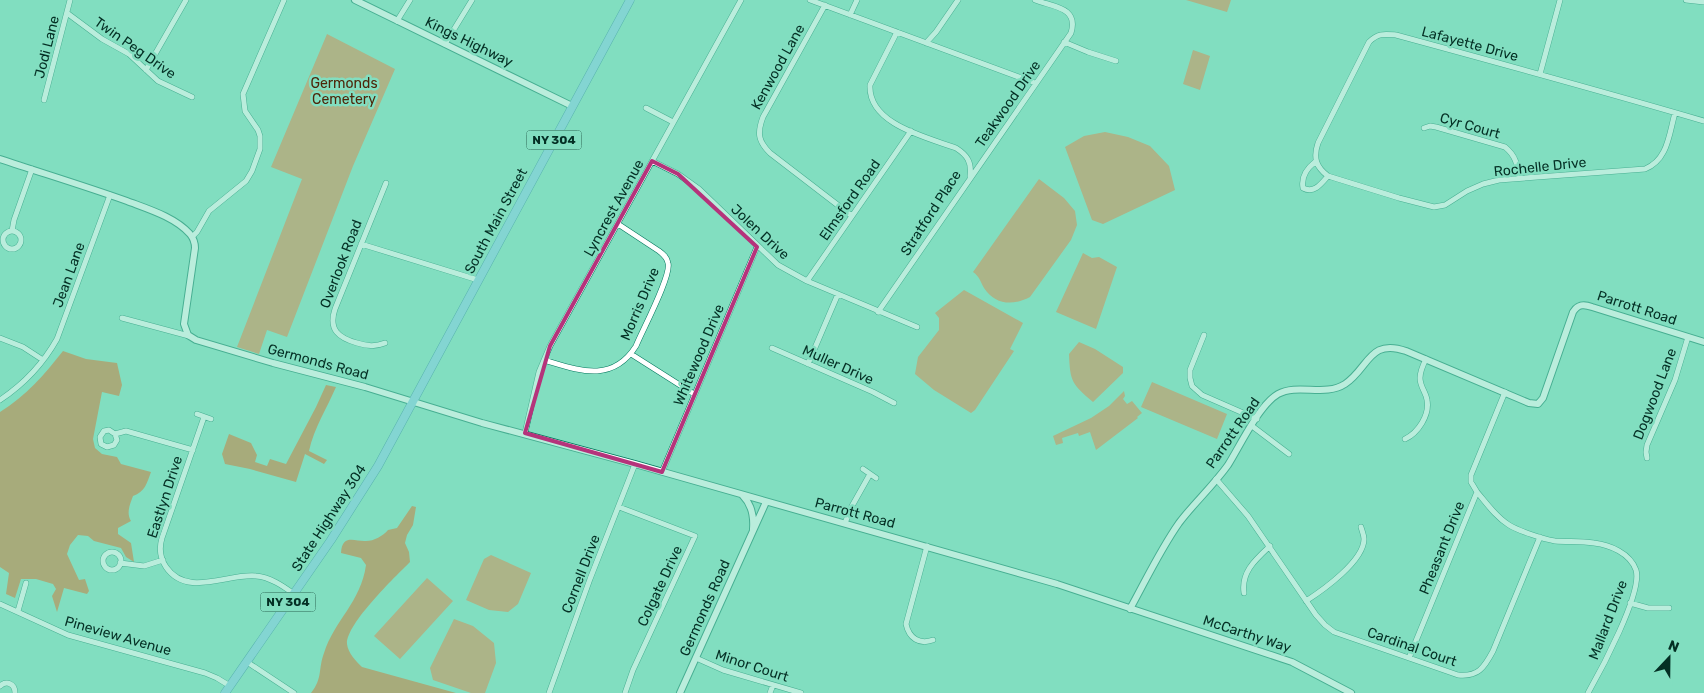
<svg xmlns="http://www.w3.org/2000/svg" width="1704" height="693" font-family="Rubik,sans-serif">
<rect width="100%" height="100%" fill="#82dec0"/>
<path fill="#df8045" d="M1186 0H1231L1227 12Z
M327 34 395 69 353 166 287 337 267 330 259 354 237 347 302 179 271 167Z
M1193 50 1210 56 1200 90 1183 84Z
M1105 132 1128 137 1150 146 1169 166 1175 190 1103 224 1092 220 1065 147 1084 136Z
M1039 179 1064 198 1075 211 1077 225 1071 240 1030 297C1013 306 995 305 984 288 980 281 980 277 973 272Z
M1083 253 1092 258 1099 257 1117 267 1096 329 1056 312Z
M964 290 1023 323 1010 349 1014 351 975 410 971 413 934 390 915 374 918 357 939 330V318L935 313Z
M1079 342 1095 349 1123 367V373L1093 402C1072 384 1070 382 1069 354Z
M1152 382 1227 414 1217 439 1141 407Z
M1124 391 1125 396 1123 399 1127 404 1132 401 1142 413 1137 417 1138 418 1096 450 1090 432 1079 436 1078 433 1062 438 1063 443 1056 445 1053 436 1091 418 1109 406Z
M491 555 531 573 518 604 508 612 489 610 466 600 484 559Z
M427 578 453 601 400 659 374 636Z
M454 619 473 626 494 643 496 663 485 693H471L433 680 430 668Z"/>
<path fill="#d56e28" d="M63 351 86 359 117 363 122 385 119 396 102 392 93 439 95 448 102 454 117 457 121 464 151 472C147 483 145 492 133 496 130 504 126 513 131 521L118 528V534L131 543 134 562 126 557 121 548 94 541 88 536 78 535 70 545 67 554 79 580 85 579 89 591 87 594 64 588 57 612 52 596 56 589 53 584 36 579H21L15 598 6 594 9 573 0 567V412C26 396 44 375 63 351Z
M326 385 336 387C327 408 314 428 309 451L327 460 324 464 305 454 296 482 250 469 225 464 222 454 229 434 251 443 257 455 255 462 267 466 270 459 286 464 316 407Z
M412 506 416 507 413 525 407 535 405 543 409 552 410 562C395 577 346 624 347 644 348 653 356 661 362 667L456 693H311C323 678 318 669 324 653 334 621 361 602 366 565L361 558 341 553C342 533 356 542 366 541 374 541 383 536 388 530L397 528Z"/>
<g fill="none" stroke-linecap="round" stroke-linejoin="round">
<defs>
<path id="minor" d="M810 0 1035 83
M1686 0 1704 2
M825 5 763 117C757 133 758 141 770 153L852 216
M67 13 102 39 129 54 158 81 192 97
M850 15 857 0
M397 21 410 0
M897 32 870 85C868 124 926 137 956 148 967 155 972 162 970 176
M1064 42 1088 52 1116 61
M926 43 936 32 958 0
M445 44 472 0
M146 70 186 0
M1540 74 1560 0
M44 100 70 0
M646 108 673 122
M1675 113C1669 134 1668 160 1645 169L1499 180 1483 184 1467 191 1445 205 1434 207 1399 198 1328 176C1316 167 1313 158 1318 143L1369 42C1378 33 1384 34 1396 35 1499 63 1602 91 1704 121
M1424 128 1430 126 1436 127 1505 147C1516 156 1517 164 1519 178
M652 161 678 174 699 189 778 265 807 281 917 327
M1315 162C1306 169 1301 177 1303 188 1314 194 1321 184 1328 176
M12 231 14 220 32 169
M3 240a9 9 0 1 1 18 0a9 9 0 1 1-18 0Z
M192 237 197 232 209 211 246 181 252 171 260 149V136L258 130 245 111 243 94 284 0
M361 244 478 280
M807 281 911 131
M878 312 1071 33C1079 7 1053 7 1035 0
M122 318 189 336
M1204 335 1190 370V378L1192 386 1202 395 1257 419
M0 338 23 347 43 360
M385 343C375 347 367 346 357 343 339 338 328 330 335 309L386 183
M772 348 873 392 894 403
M631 354 694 394
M544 360C578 370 612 384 636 346 642 331 672 275 668 263 667 257 663 254 659 251L618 224
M808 364 838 294
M0 400C24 384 43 364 57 339L110 195
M197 414 211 419
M204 417 162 538C159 548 160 558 166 567 187 598 228 573 256 576 270 577 283 586 294 594
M1252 426 1289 454
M525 433 539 372 550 346 741 0
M115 434 117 440 114 445 107 447 101 444 100 437 104 431 109 430 115 434 126 431 193 450
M1405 439C1418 433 1430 415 1427 400 1426 392 1420 387 1420 378 1420 371 1423 365 1426 359
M1647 458 1646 452 1647 445 1675 380 1688 337
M863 469 876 478
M662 472 757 247
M1216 479 1248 516 1316 615 1325 625 1334 632 1458 675C1478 677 1484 668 1493 651L1540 537
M1477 492C1487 504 1496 517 1509 525 1519 531 1543 539 1555 541 1568 542 1581 541 1594 543 1610 545 1630 553 1636 570 1643 592 1600 672 1588 693
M619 507 695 536 633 670 625 693
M845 523 852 506 870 474
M927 546 906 624C909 638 919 645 933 640
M103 561a9 9 0 1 1 18 0a9 9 0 1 1-18 0Z
M120 563 144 566 163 560
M1244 593C1241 572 1255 560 1270 546
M1306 601C1323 590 1364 561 1364 539 1364 535 1362 531 1361 527
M1630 603 1648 608H1669
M0 604 68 635 205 673 217 678 230 686
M18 611 26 583
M696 658 723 670 801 693
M1409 658 1477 492 1471 482V475L1505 392
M247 662 294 693
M0 686C7 680 15 684 15 693
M549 693 590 579 635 464
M770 693 773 685"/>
<path id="tertiary" d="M355 0 572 106
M0 159C42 173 85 186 127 201 148 209 175 217 190 234 194 239 195 243 195 248L184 324 188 335 196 340 273 363 365 387 482 423 635 464 1057 584 1292 662 1351 693
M743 496C752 505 754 516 753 529
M1130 609C1146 580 1160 550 1179 523 1194 503 1213 486 1228 465 1240 446 1259 405 1278 394 1298 383 1325 397 1345 384 1369 368 1369 338 1406 351L1529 403 1538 404 1543 398 1573 312C1578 304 1584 304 1592 307L1704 342
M680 693 766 502"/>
<path id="primary" d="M225 693 331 540 378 466 630 0"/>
</defs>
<use href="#minor" stroke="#00765c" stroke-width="6"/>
<use href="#tertiary" stroke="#00765c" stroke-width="8"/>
<use href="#primary" stroke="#247e99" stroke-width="9"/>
<use href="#minor" stroke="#fff" stroke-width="5"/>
<use href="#tertiary" stroke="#fff" stroke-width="6"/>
<use href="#primary" stroke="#86cbe8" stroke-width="8"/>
</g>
<path d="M0 0H1704V693H0ZM652 161 678 174 757 247 662 472 525 433 550 346Z" fill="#82dec0" fill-opacity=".55" fill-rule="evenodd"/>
<path fill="none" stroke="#b5337b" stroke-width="4" stroke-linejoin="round" d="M652 161 678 174 757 247 662 472 525 433 550 346Z"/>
<g text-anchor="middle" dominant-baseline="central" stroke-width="5" stroke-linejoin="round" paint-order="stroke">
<g fill="#82dec0" stroke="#2a6453" stroke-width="1">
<rect x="526.5" y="130.5" width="55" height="19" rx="4"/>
<rect x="260.5" y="592.5" width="55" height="19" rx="4"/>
</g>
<g font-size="12" font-weight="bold" fill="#042f24">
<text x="554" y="140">NY 304</text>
<text x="288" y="602">NY 304</text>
</g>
<g font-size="14" fill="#042f24" stroke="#82dec0">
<text transform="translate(469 42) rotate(26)">Kings Highway</text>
<text transform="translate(1470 44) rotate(15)">Lafayette Drive</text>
<text transform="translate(47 47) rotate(-76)">Jodi Lane</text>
<text transform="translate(135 48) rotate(35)">Twin Peg Drive</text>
<text transform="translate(778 67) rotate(-61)">Kenwood Lane</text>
<text transform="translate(1008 104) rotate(-55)">Teakwood Drive</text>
<text transform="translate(1470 126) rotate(16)">Cyr Court</text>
<text transform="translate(1540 167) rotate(-6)">Rochelle Drive</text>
<text transform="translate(850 200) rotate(-55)">Elmsford Road</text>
<text transform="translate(614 208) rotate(-61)">Lyncrest Avenue</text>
<text transform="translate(931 213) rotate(-57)">Stratford Place</text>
<text transform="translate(496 221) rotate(-62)">South Main Street</text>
<text transform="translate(760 232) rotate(43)">Jolen Drive</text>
<text transform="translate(341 264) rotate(-69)">Overlook Road</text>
<text transform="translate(69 275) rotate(-70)">Jean Lane</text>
<text transform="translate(640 304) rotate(-67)">Morris Drive</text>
<text transform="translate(1637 308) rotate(18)">Parrott Road</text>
<text transform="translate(699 355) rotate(-67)">Whitewood Drive</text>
<text transform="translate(318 362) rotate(15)">Germonds Road</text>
<text transform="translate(838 365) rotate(24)">Muller Drive</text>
<text transform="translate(1655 394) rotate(-69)">Dogwood Lane</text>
<text transform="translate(1233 433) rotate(-55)">Parrott Road</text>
<text transform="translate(165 497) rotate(-72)">Eastlyn Drive</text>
<text transform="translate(855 513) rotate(15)">Parrott Road</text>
<text transform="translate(329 518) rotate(-57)">State Highway 304</text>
<text transform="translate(1442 548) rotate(-68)">Pheasant Drive</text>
<text transform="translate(581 574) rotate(-69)">Cornell Drive</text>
<text transform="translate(660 586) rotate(-65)">Colgate Drive</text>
<text transform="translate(705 608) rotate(-66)">Germonds Road</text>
<text transform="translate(1608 620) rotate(-69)">Mallard Drive</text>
<text transform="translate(1247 634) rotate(18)">McCarthy Way</text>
<text transform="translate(118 636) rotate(16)">Pineview Avenue</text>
<text transform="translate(1412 647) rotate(19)">Cardinal Court</text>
<text transform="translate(752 666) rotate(18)">Minor Court</text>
</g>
<g font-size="14" fill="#4e2509" stroke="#82dec0">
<text x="344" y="83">Germonds<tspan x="344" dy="16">Cemetery</tspan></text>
</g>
</g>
<g transform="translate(1669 658) rotate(22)" stroke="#82dec0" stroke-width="4" paint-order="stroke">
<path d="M0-4L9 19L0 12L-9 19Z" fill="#042f24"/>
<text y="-8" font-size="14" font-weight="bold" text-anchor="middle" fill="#042f24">N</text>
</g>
</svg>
